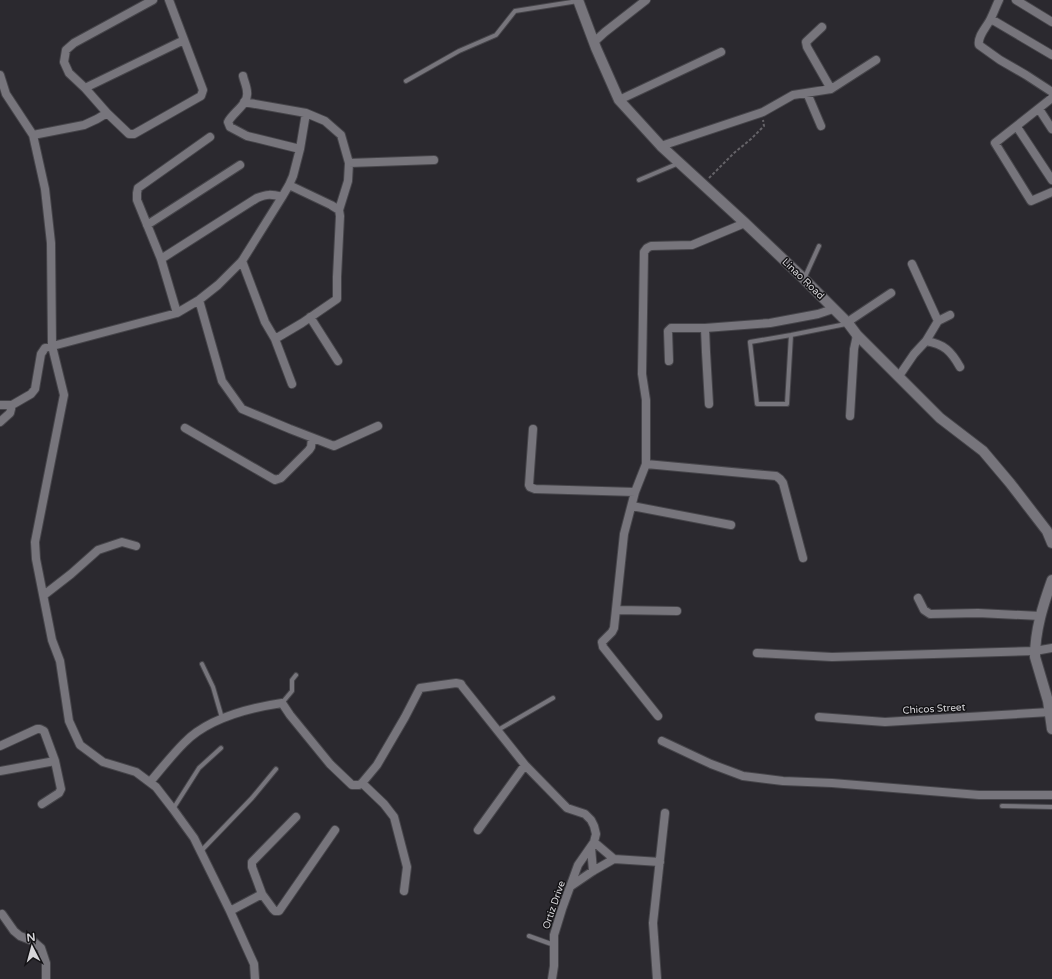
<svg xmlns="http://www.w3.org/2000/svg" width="1052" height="979" font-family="'Varela Round',sans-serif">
<rect width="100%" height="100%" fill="#2b292f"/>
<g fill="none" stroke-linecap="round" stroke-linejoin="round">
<defs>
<path id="service" d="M406 81 459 51 496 35 515 11 578 1
M639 180 679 163
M804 279 819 246
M791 335 787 404H757L750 342 791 335 846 324
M202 664 213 687 222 718
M282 703 292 691V680L296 675
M498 730 553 698
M1002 806 1052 807
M173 809 199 768 221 748
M201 851 252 798 276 769
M529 936 554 945"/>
<path id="minor" d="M999 0C996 6 994 12 991 18 987 27 977 36 979 45L1000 60 1026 75 1052 92
M1016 0 1052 22
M991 19 1052 55
M822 27 806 42 807 47 831 89
M594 42 605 32 646 0
M0 75 6 94 33 135 45 189 51 243 52 346 64 395 35 542 36 559 52 640 60 661 69 721 80 745 103 762 136 772 156 787 173 809 194 838 230 911 254 964 255 979
M243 76C244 81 247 87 247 92 249 104 233 112 228 122L230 127 247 136 300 149
M85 88 184 40
M807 93 821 126
M1052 98 995 143 1031 201 1052 192
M619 100 721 52
M244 102 306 113 325 121 341 135 349 163 348 181 339 210
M1039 109 1052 129
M107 113 129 134H134L201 96 203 90 169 0
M1017 127 1052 180
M33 135 84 125 97 119 107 113 85 88 69 73 64 62 66 50 74 43 153 0
M661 146 763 112 793 95 831 89 876 60
M349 163 434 160
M282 197 289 185 293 176 300 149 306 113
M147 225 240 165
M242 261 265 322 275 339 292 384
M912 264 938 321
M199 300 222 381 242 409 290 429 334 446 378 426
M177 313 161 259 137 200V193L138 188 210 137
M310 317 338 361
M848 323 852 319 891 293
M275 339 302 323 337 299V277L340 216 339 210 331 205 289 185
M926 341C944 344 951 351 960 367
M669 361 668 331 671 328H705
M899 376 914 354 926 341 938 321 950 315
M709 404 706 352 705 328 770 323 818 314 833 309
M0 405H12L31 394 35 389 41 354 45 348 177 313 199 300 218 285 242 261 282 197C271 194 267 194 257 198L161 259
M850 416 854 349 857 335
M0 422 10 413 12 405
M185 428 275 480 281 478 309 450 311 447 312 438
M533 429 529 485 530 487 535 489 635 492
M646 464 776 476 780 479 783 483 803 558
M632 506 731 525
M44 595 71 574 98 550 122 542 136 546
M918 598 924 610 930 614 978 613 1040 616
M616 610 677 611
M757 653 832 657 1035 651 1052 648
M658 716 603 647 602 642 612 632 614 628 624 534 635 492 646 464V400L642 374 644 252 647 248 651 246 692 245 745 223
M819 717 885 722 1050 712
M662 741 711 764 743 776 783 781 832 783 979 795H1052
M0 746 37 729H40L44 731 55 761 61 789 59 793 42 804
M525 765 567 808 585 814 591 820 594 826 596 834 594 842 578 865 562 909 554 935V966L552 979
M0 771 55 761
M150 782C161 769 172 755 184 743 208 718 249 708 282 703L290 715 330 764 352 785H359L362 783 377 765 405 717 420 688 456 683 461 684 462 686 525 765 478 830
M362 783 384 804 394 817 407 867 404 891
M296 817 252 862V867L262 894 273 909 275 911H279L335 830
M594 842 614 859 660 862
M591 847 593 871
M571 886 593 871 614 859
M230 911 262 894
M2 914 14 931 20 936 33 941 41 948 46 963V979
M657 979 653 923 665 813"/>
<path id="tertiary" d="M578 0 596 48 619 100 661 146 745 223 804 279 848 323 857 335 940 418 983 451 1010 483 1047 531 1052 543
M1052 580C1043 605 1035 630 1035 657L1048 701 1052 729"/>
</defs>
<use href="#service" stroke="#46454a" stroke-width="6"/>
<use href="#minor" stroke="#46454a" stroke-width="10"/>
<use href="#tertiary" stroke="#46454a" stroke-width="12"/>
<path stroke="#656368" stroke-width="2" stroke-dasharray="3 2" stroke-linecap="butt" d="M709 178 734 153 751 139 764 126 763 120"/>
<use href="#service" stroke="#77757c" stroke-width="4"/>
<use href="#minor" stroke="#77757c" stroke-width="8"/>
<use href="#tertiary" stroke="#77757c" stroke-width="10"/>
</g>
<g text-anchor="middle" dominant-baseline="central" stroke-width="3" stroke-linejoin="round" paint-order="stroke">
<g font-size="10" fill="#d7d6da" stroke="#131215">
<text transform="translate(803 279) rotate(44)">Linao Road</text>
<text transform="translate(934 709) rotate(-3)">Chicos Street</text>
<text transform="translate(554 905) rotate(-71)">Ortiz Drive</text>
</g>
</g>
<g transform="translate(32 947) rotate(354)" stroke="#131215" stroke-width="3" paint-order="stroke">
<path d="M0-3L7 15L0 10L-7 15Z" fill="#d7d6da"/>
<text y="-6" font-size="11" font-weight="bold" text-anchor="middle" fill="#d7d6da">N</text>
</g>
</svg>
